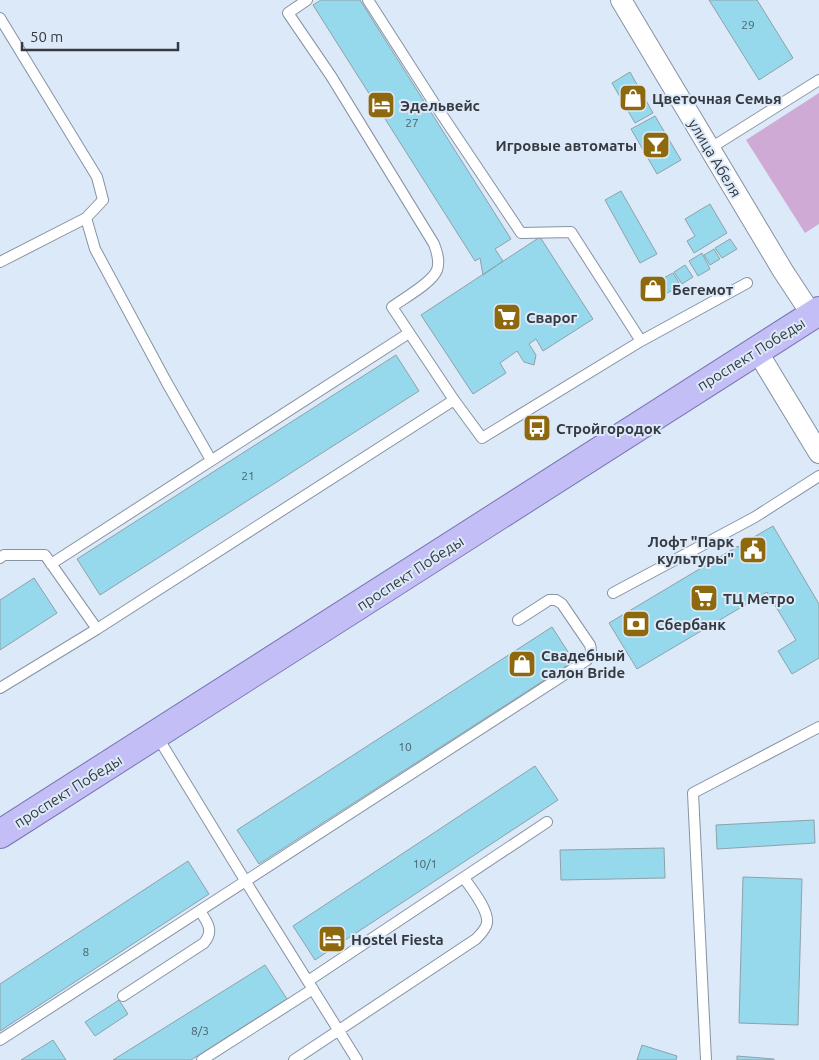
<svg xmlns="http://www.w3.org/2000/svg" width="819" height="1060" font-family="Ubuntu,sans-serif">
<rect width="100%" height="100%" fill="#dce9f9"/>
<path fill="#ceaad4" d="M819 93V224L805 233 746 140Z"/>
<path fill="#96d8ec" stroke="#8da2a9" d="M321 0H360L511 239 495 249 503 261 483 275 480 258 475 261 313 5Z
M709 0H757L793 58 759 80Z
M630 72 653 113 635 123 612 83Z
M655 116 681 160 657 174 631 129Z
M621 191 657 254 640 263 605 200Z
M710 204 727 233 694 253 687 241 695 236 685 219Z
M540 237 593 319 543 351 536 339 529 344 536 355 534 365 524 362 517 351 500 363 506 373 473 394 421 315Z
M730 239 737 249 722 258 715 248Z
M714 249 720 259 710 265 704 255Z
M702 253 710 269 698 276 689 261Z
M685 265 693 277 682 284 674 272Z
M673 273 681 286 665 294 658 281Z
M656 279 663 291 649 299 642 287Z
M396 355 419 391 100 595 77 559Z
M541 414 546 423 529 434 524 425Z
M773 526 819 604V658L792 674 778 651 796 640 767 592 637 669 609 623 738 546 743 555 753 550 747 541Z
M34 578 57 613 0 650V600Z
M552 627 574 661 259 864 237 830Z
M535 766 558 800 315 960 293 926Z
M814 820 815 843 717 849 716 825Z
M664 848 665 878 561 880 560 850Z
M188 861 209 894 0 1031V984Z
M743 877 802 879 798 1025 739 1023Z
M265 965 287 999 191 1060H113Z
M119 1000 128 1014 95 1036 85 1022Z
M53 1040 66 1060H21Z
M642 1045 677 1056 676 1060H637Z
M737 1056 774 1059V1060H737Z"/>
<g fill="none" stroke-linecap="round" stroke-linejoin="round">
<defs>
<path id="lane" d="M307 0 288 13 331 76 434 244C437 252 440 261 437 270 432 283 404 298 392 307L454 400 482 438 641 341 747 283
M368 0 434 103 521 233 571 232 641 341
M0 18 97 177 103 200 86 218 95 249 167 383 211 460
M709 149 819 80
M0 262 86 218
M0 558 4 555H45L97 629
M51 564 409 333
M613 593 755 517 819 476
M0 688 97 629 454 400
M157 736 246 882 357 1060
M308 981 547 822
M123 996 204 943C214 931 208 923 200 911
M0 1040 587 660C591 655 592 651 590 645L562 604 556 600H549L518 620
M202 1060 313 989
M294 1060 476 939C480 935 486 929 487 923 489 910 471 888 464 878
M706 1060 693 793 819 727"/>
<path id="street" d="M621 0 783 271 812 315
M757 351 819 453"/>
<path id="primary" d="M0 834 819 311"/>
</defs>
<use href="#lane" stroke="#8793a2" stroke-width="12"/>
<use href="#street" stroke="#8793a2" stroke-width="22"/>
<use href="#primary" stroke="#7974b3" stroke-width="30"/>
<use href="#lane" stroke="#fff" stroke-width="10"/>
<use href="#street" stroke="#fff" stroke-width="20"/>
<use href="#primary" stroke="#c4bef7" stroke-width="28"/>
</g>
<defs>
<symbol id="shop-square" viewBox="-11 -11 22 22"><rect x="-9" y="-9" width="18" height="18" rx="4" fill="#8e680c" stroke="#dce9f9"/><path d="M-5-2.5h2.3a2.7 3.5 0 0 1 5.4 0H5L5.5 6h-11ZM-1.5-2.5h3a1.5 2.3 0 0 0-3 0Z" fill="#fff"/></symbol>
<symbol id="hotel-square" viewBox="-11 -11 22 22"><rect x="-9" y="-9" width="18" height="18" rx="4" fill="#8e680c" stroke="#dce9f9"/><path d="M-6-4.5h1.5V1H6V5H4.5V3h-9V5H-6ZM-4 0a1.8 1.8 0 1 1 3.6 0ZM.5 0V-2.5h3Q6-2.5 6 0Z" fill="#fff"/></symbol>
<symbol id="bar-square" viewBox="-11 -11 22 22"><rect x="-9" y="-9" width="18" height="18" rx="4" fill="#8e680c" stroke="#dce9f9"/><path d="M-6-5H6L.8 .8V4.5H3.5V6h-7V4.5H-.8V.8Z" fill="#fff"/></symbol>
<symbol id="supermarket-square" viewBox="-11 -11 22 22"><rect x="-9" y="-9" width="18" height="18" rx="4" fill="#8e680c" stroke="#dce9f9"/><path d="M-6-5.5h2.5l.6 2H6L4.5 2H-2.5L-4.4-4H-6ZM-1.5 3.2a1.3 1.3 0 1 0 .1 0ZM3 3.2a1.3 1.3 0 1 0 .1 0Z" fill="#fff"/></symbol>
<symbol id="bus-square" viewBox="-11 -11 22 22"><rect x="-9" y="-9" width="18" height="18" rx="4" fill="#8e680c" stroke="#dce9f9"/><path d="M-5-6H5V4H4V6H2V4H-2V6H-4V4H-5ZM-3.5-4V0h7V-4ZM-3.5 1.2v1.5H-2V1.2ZM2 1.2v1.5H3.5V1.2Z" fill="#fff"/></symbol>
<symbol id="civic-square" viewBox="-11 -11 22 22"><rect x="-9" y="-9" width="18" height="18" rx="4" fill="#8e680c" stroke="#dce9f9"/><path d="M-.6-6.5H3V-4.5H.6V-3L4-1V1h2V6H-6V1h2V-1L-.6-3ZM-1.2 2.5V6h2.4V2.5Z" fill="#fff"/></symbol>
<symbol id="bank-square" viewBox="-11 -11 22 22"><rect x="-9" y="-9" width="18" height="18" rx="4" fill="#8e680c" stroke="#dce9f9"/><path d="M-6-4H6V4H-6ZM0-2.3a2.3 2.3 0 1 0 0 4.6a2.3 2.3 0 1 0 0-4.6Z" fill="#fff"/></symbol>
</defs>
<g fill-rule="evenodd">
<use href="#shop-square" x="617" y="82" width="32" height="32"/>
<use href="#hotel-square" x="365" y="89" width="32" height="32"/>
<use href="#bar-square" x="640" y="129" width="32" height="32"/>
<use href="#shop-square" x="637" y="273" width="32" height="32"/>
<use href="#supermarket-square" x="491" y="301" width="32" height="32"/>
<use href="#bus-square" x="521" y="412" width="32" height="32"/>
<use href="#civic-square" x="737" y="534" width="32" height="32"/>
<use href="#supermarket-square" x="688" y="582" width="32" height="32"/>
<use href="#bank-square" x="620" y="608" width="32" height="32"/>
<use href="#shop-square" x="506" y="648" width="32" height="32"/>
<use href="#hotel-square" x="316" y="923" width="32" height="32"/>
</g>
<g text-anchor="middle" dominant-baseline="central" stroke-width="4" stroke-linejoin="round" paint-order="stroke">
<g font-size="12" fill="#4d626b">
<text x="748" y="24">29</text>
<text x="412" y="122">27</text>
<text x="248" y="475">21</text>
<text x="405" y="746">10</text>
<text x="425" y="863">10/1</text>
<text x="86" y="951">8</text>
<text x="200" y="1030">8/3</text>
</g>
<g font-size="15" font-weight="bold" fill="#353a40" stroke="#dce9f9" text-anchor="start">
<text x="652" y="98">Цветочная Семья</text>
<text x="400" y="105">Эдельвейс</text>
<text x="637" y="145" text-anchor="end">Игровые автоматы</text>
<text x="672" y="289">Бегемот</text>
<text x="526" y="317">Сварог</text>
<text x="556" y="428">Стройгородок</text>
<text x="734" y="541" text-anchor="end">Лофт "Парк<tspan x="734" dy="17">культуры"</tspan></text>
<text x="723" y="598">ТЦ Метро</text>
<text x="655" y="624">Сбербанк</text>
<text x="541" y="655">Свадебный<tspan x="541" dy="17">салон Bride</tspan></text>
<text x="351" y="939">Hostel Fiesta</text>
</g>
<g font-size="15" fill="#353a40" stroke="#dce9f9">
<text transform="translate(715 158) rotate(59)">улица Абеля</text>
<text transform="translate(751 354) rotate(-32)">проспект Победы</text>
<text transform="translate(410 573) rotate(-33)">проспект Победы</text>
<text transform="translate(68 791) rotate(-32)">проспект Победы</text>
</g>
</g>
<path d="M22 42v8h156v-8" fill="none" stroke="#353a40" stroke-width="2.5"/>
<text x="30" y="42" font-size="15" fill="#353a40" stroke="#dce9f9" stroke-width="4" paint-order="stroke">50 m</text>
</svg>
